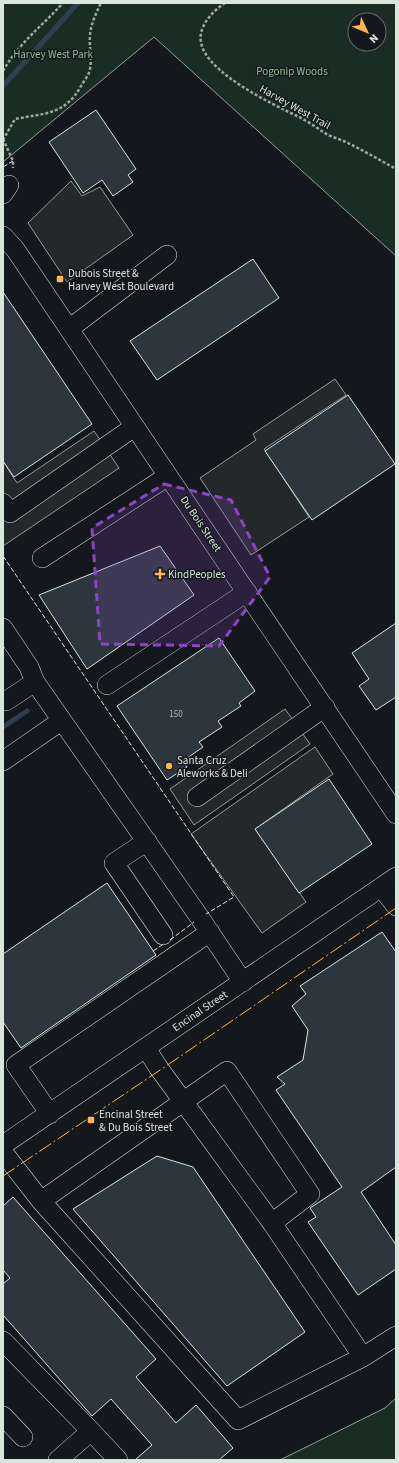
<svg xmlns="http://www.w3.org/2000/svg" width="399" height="1463" font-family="'Source Sans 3',sans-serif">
<rect width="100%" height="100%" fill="#14181c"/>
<path fill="#1a2d24" stroke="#939e99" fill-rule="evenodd" d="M3 3H396V256L154 37 3 162ZM355 20H379V44H355Z
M396 1398V1460H280L385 1408Z"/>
<path fill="#24282b" stroke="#939e99" d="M71 181 82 196 100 187 133 235 67 282 28 223Z
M335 379 346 395 264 449 309 517 251 555 200 478 256 440 253 434Z
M94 431 119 468 3 546V461L17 483Z
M285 709 310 744 194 825 170 789Z
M315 747 333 774 255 829 306 902 262 933 191 834Z"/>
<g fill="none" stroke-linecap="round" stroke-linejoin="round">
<path stroke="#2f3f4d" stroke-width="5" d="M3 86 78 3
M3 727 27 711"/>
</g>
<path fill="#2c363c" stroke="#d8e6dc" d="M96 110 136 169 128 175 133 182 113 196 102 180 83 193 49 142Z
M253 259 279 298 157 380 130 341Z
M3 292 92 424 14 477 3 461Z
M348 395 395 464 312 520 265 451Z
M160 546 194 595 87 669 39 595Z
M396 623V697L376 710 359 686 369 679 352 653Z
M219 638 255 691 239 703 241 706 218 721 222 727 199 742 203 747 183 761 187 767 167 780 117 706Z
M329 779 372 844 299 893 255 829Z
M107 883 156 955 21 1048 3 1022V954Z
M382 932 396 952V1167L361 1192 396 1245V1269L358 1295 308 1222 316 1217 310 1208 342 1187 276 1090 285 1084 277 1077 303 1060 308 1030 292 1006 306 994 300 986Z
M157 1156 193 1167 305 1332 227 1386 73 1209Z
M13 1197 156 1359 136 1377 176 1423 196 1405 233 1448 219 1460H135L152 1445 111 1399 92 1416 3 1315V1284L10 1278 3 1270V1206Z"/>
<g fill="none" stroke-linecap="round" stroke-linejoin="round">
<defs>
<path id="minor" d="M3 194 9 185
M3 236 15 249 396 814
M69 329 167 255
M3 503 10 513 134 427
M42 558 168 476
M3 628 29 667 35 682 6 701 3 700
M35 682 200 918 243 982
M107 685 247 592
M3 761 61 721
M197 797 325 707
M147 841 114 863 163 935
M381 887 396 906
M146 1048 158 1067 272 1223 310 1194 227 1071 41 1201 238 1420 363 1357
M50 1114 16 1065 210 932
M3 1145 396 877
M3 1152 41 1201
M272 1223 363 1357 396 1336
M3 1341 91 1431
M3 1416 23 1437
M58 1460 91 1431 118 1460"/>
</defs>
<use href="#minor" stroke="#d8e6dc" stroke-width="20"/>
<path stroke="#9da8a2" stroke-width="2.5" stroke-dasharray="3 2" stroke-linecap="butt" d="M225 3C213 11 198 26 201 42 205 72 272 104 297 116 308 121 318 129 328 135 335 138 342 140 348 143 364 151 380 160 396 169
M3 71C18 44 42 26 63 3
M3 139 13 161V168
M3 140 15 119C45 113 65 115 81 86 84 81 89 75 90 69 92 58 89 46 90 35 91 24 96 13 101 3"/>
<use href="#minor" stroke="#14181c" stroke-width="19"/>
<path stroke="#d8e6dc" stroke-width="1" stroke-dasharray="5 2" stroke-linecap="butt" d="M3 167 13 161
M3 556 234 897 206 914
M170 940 194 922
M153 951 165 943"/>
<path stroke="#ffb74d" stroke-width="1" stroke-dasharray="14 3 2 3" stroke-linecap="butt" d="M3 1176 172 1062 396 908"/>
</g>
<path fill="#8948c3" fill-opacity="0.2" stroke="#8948c3" stroke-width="3" stroke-dasharray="8 5" stroke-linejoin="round" d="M164 484 231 500 270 577 219 646 100 644 92 528Z"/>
<g fill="#ffb74d" stroke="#14181c" stroke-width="1.5">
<rect x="56" y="275" width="8" height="8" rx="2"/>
<path d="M158 568h4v4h4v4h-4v4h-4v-4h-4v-4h4z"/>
<circle cx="169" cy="766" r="4"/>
<rect x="87" y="1116" width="8" height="8" rx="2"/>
</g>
<g text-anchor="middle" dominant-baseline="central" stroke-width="3" stroke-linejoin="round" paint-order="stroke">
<g font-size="9" fill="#adbab4">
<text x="176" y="714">150</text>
</g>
<g font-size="11" fill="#8ac095" stroke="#14181c">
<text x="53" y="54">Harvey West Park</text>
<text x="292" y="71">Pogonip Woods</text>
</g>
<g font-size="11" fill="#d8e6dc" stroke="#14181c">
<text transform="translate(295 107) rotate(29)">Harvey West Trail</text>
<text transform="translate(201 524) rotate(56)">Du Bois Street</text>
<text transform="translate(200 1011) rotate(-34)">Encinal Street</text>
</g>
<g font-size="11" fill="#d8e6dc" stroke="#14181c" text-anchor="start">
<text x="68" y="273">Dubois Street &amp;<tspan x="68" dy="13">Harvey West Boulevard</tspan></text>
<text x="168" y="574">KindPeoples</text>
<text x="177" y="760">Santa Cruz<tspan x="177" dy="13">Aleworks &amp; Deli</tspan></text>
<text x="99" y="1114">Encinal Street<tspan x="99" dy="13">&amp; Du Bois Street</tspan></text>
</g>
</g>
<rect width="399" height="1463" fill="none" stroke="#d8e6dc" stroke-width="8"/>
<g transform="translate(367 32) rotate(134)"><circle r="19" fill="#14181c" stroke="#626a69"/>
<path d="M0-3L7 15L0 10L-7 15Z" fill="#ffb74d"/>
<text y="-6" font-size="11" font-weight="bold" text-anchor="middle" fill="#d8e6dc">N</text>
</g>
</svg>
